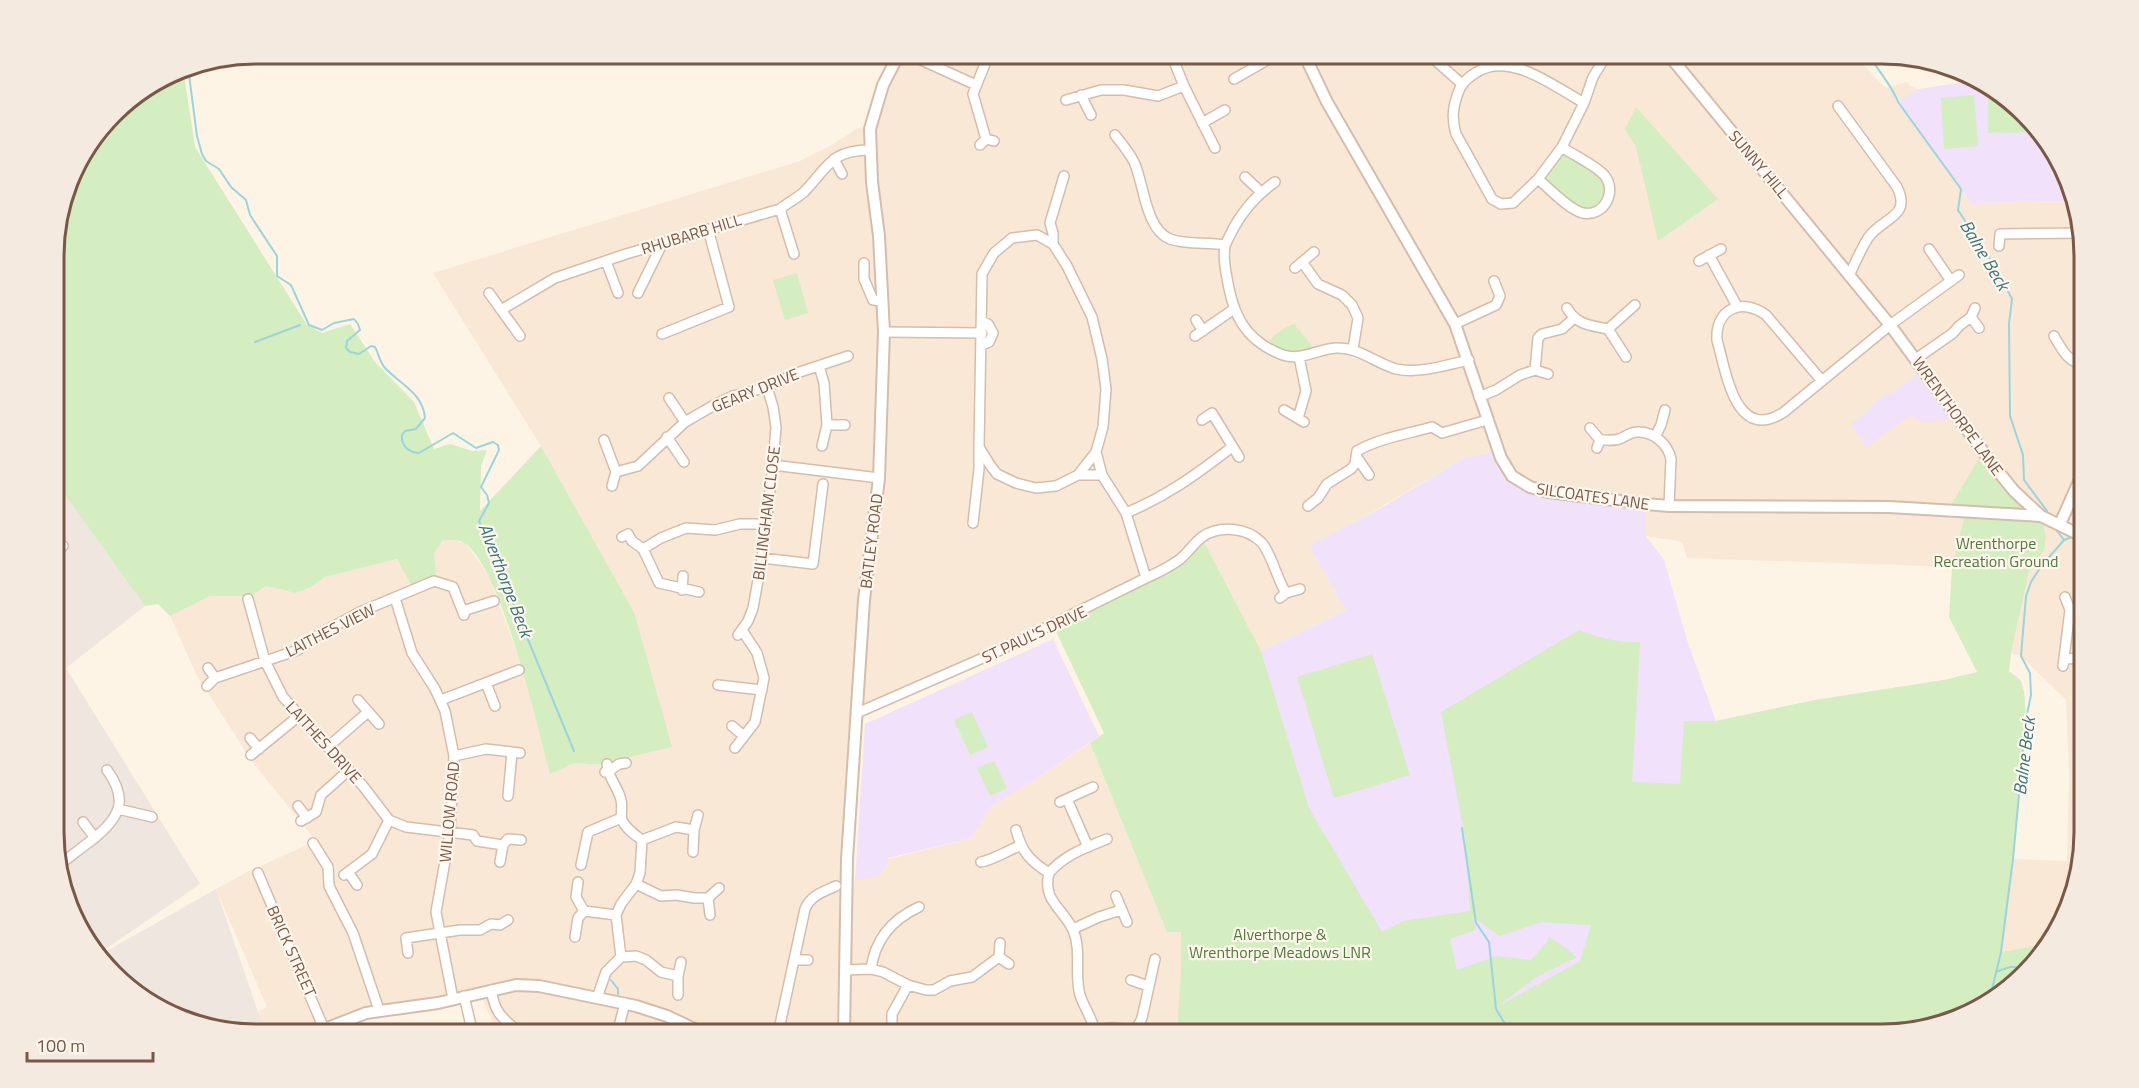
<svg xmlns="http://www.w3.org/2000/svg" width="2139" height="1088" font-family="'Titillium Web',sans-serif">
<rect width="100%" height="100%" fill="#fef4e5"/>
<path fill="#f9e8d5" d="M899 54H1850L1860 61 1885 88 1907 82 1910 86 1918 89 1898 103 1971 203 2071 201 2083 230 2085 832 2064 921 2043 945 2001 952 2013 859 2067 861 2069 777 2066 700 2021 656 2011 653 2029 571 2044 550 1967 511 1952 567 1687 558 1682 542 1646 536 1521 483 1480 402 1493 451 1462 459 1364 517 1309 546 1346 610 1261 651 1202 538 1165 569 858 713 846 874 855 881 883 871 888 859 972 838 991 806 1035 780 1090 743 1167 931 1181 932 1185 981 1178 1034H498L480 993 379 1010 330 1027 333 1034H269L258 1012 267 1007 216 889 247 872 316 841 251 760 197 676 170 616 210 596H252L266 586 295 593 309 588 325 577 397 559 411 585 442 541 455 540 466 544 489 576 520 661 574 763 604 765 617 760 634 612 541 446 433 273 800 161 830 146 858 128 870 129Z"/>
<path fill="#eee6df" d="M55 481 145 606 66 668 200 884 97 955 56 858Z
M216 889 258 1012 269 1034H256L167 1013 98 956Z"/>
<path fill="#f1e1fb" d="M1979 80 2043 133 2071 201 1971 203 1898 102 1918 89Z
M1920 372 1951 418 1923 423 1911 415 1866 447 1851 425 1886 393 1891 394Z
M1498 450 1521 483 1646 504V536L1664 560 1687 640 1716 721 1815 700 1944 680 1978 672 2015 675 2021 681 2024 692 2026 719 2013 859 1896 1034 1470 1026 1360 949 1309 809 1261 651 1346 610 1309 546 1381 508 1462 459Z
M1053 639 1099 736 1035 780 991 806 972 838 888 858 887 865 878 876 855 881 865 724Z"/>
<path fill="#d4edc1" fill-rule="evenodd" d="M183 68 195 147 307 325 322 333 350 324 375 362 414 402 434 449 450 444 472 451 487 450 481 466 480 511 541 446 634 612 672 747 617 760 604 765 574 763 550 774C538 729 501 565 464 543 457 539 450 540 442 541L434 554 436 576 411 585 397 559 325 577 309 588 295 593 266 586 252 596H210L170 616 158 604 145 606 55 481 54 243 75 167 123 104Z
M1974 95 1978 146 1944 149 1941 98Z
M1988 97H1999L2042 132 1988 133Z
M1636 107 1718 199 1658 241 1636 147 1625 129Z
M1562 147 1608 182 1606 204 1583 213 1538 179Z
M797 273 808 313 785 320 773 280Z
M1294 324 1313 347C1297 354 1289 352 1273 345L1270 340C1277 332 1284 328 1294 324Z
M1983 452 2041 516 2046 537 2044 550 2029 571 2011 653 2009 671 2021 681 2024 692 2026 719 2013 859 2001 952 2043 945 1995 1000 1896 1034H1177L1181 970V932H1167L1090 743 1104 733 1053 625 1165 569 1202 538 1261 651 1309 808 1382 932 1403 921 1470 911 1465 837 1441 712 1579 630C1599 638 1618 643 1640 642L1632 782 1680 784 1684 721H1716L1815 700 1944 680 1977 672 1949 617 1952 567 1966 511 1948 510ZM1473 917 1499 936 1541 922 1591 925 1580 961 1497 1007 1535 978 1577 957 1549 936 1547 942 1531 960 1497 956 1457 970 1450 939 1476 930Z
M1372 654 1410 775 1334 798 1297 677Z
M972 712 988 747 970 755 954 720Z
M994 761 1007 788 990 796 977 768Z"/>
<g fill="none" stroke-linecap="round" stroke-linejoin="round">
<path stroke="#9cd4dd" stroke-width="2" d="M1868 54C1877 69 1893 87 1898 102L1961 189 1958 210 1996 268 2012 299 2009 324 2010 416 2023 455 2024 480 2047 511
M188 67 197 136 202 154 206 161 219 169 231 187 246 200 250 215 277 256V276L291 285 309 325 322 330 334 323 354 319 358 324 360 330 347 341 346 348 350 352 359 354 371 346 375 347C379 354 379 361 385 368 400 384 423 393 425 418L416 429 405 431 402 435C401 446 408 452 419 453L453 433 476 448 493 442 498 445 499 450 481 487 487 495 489 503 479 521 574 751
M255 342 300 325
M2055 528 2064 540
M1462 828 1476 923 1489 942 1496 1009 1511 1034
M1996 972C2005 969 2013 964 2022 969
M611 980 618 989V994
M1989 1002 2001 952 2013 859 2026 719 2031 695 2030 673 2021 656 2026 596 2031 582 2042 565 2064 540 2072 537"/>
<defs>
<path id="minor" d="M908 54 976 85
M1171 54 1184 86 1215 148
M1428 54 1462 84
M1409 56 1411 54
M1234 79 1278 54
M1081 95 1091 115
M1066 100 1101 90H1124L1158 96 1184 86
M1584 103C1555 87 1510 51 1477 72 1470 76 1464 81 1460 88 1453 105 1451 117 1456 134L1492 199 1501 204 1513 203 1538 179 1562 147 1584 103 1593 77 1607 54
M1838 106 1897 187C1912 218 1882 217 1868 238 1861 249 1855 263 1849 276
M1202 123 1225 110
M1115 135C1122 144 1129 152 1134 162 1144 183 1145 229 1170 239 1186 245 1208 242 1225 245
M986 139 973 94 989 54
M980 145 986 139 994 141
M834 159 842 174
M1245 177 1261 192
M1538 179C1549 188 1569 210 1583 213 1604 217 1617 192 1605 176 1597 166 1573 155 1562 147
M1275 182C1256 195 1244 209 1233 229 1231 234 1227 240 1225 246 1223 256 1225 268 1227 278 1233 315 1245 341 1283 355 1301 361 1318 349 1336 348 1359 347 1375 363 1396 369 1420 374 1446 365 1469 360
M780 209 794 254
M1053 244 1037 235 1012 238 994 253 982 274 979 447 990 465 997 474 1016 483 1036 488 1056 486 1078 475 1096 452
M1999 246 2000 234 2083 233
M1929 249 1951 281
M1709 255 1737 306
M606 261 618 293
M1699 261 1721 249
M1302 262 1318 284 1342 295 1352 305 1358 318 1353 349
M864 263V279L873 300 882 301
M1295 268 1314 252
M489 293 520 336
M638 293 663 242
M1567 308C1577 325 1589 325 1608 329L1635 305
M1975 308 1971 317 1979 328
M501 310 555 278 626 254 780 209C788 203 797 198 804 192 828 167 831 150 870 150
M1196 320 1203 331
M1455 324 1496 305 1500 296 1494 281
M1608 329 1626 357
M884 332 982 333
M662 334 729 307 708 229
M1195 336 1234 309
M2054 336C2061 348 2068 363 2084 364
M982 345 989 342 993 333 988 324 982 321
M1916 359 1953 333 1959 326 1971 317
M819 366 824 383 827 425 822 446
M1535 370 1538 338 1542 334 1562 329 1573 319
M1822 381 1766 315C1742 297 1715 309 1717 340 1726 371 1735 444 1784 412L1890 325 1959 275
M1479 397 1496 390 1520 375 1535 370 1548 374
M669 398 685 422
M1284 410 1304 422
M1298 418 1306 391 1299 357
M1202 420 1212 413 1239 457
M827 425H845
M1590 428 1600 440 1597 448
M667 437 684 462
M1655 437 1661 425 1665 410
M604 440 616 472 612 486
M1600 440C1606 440 1613 441 1619 439 1625 437 1630 432 1637 432 1653 431 1668 444 1671 459L1669 506
M1356 456 1369 475
M773 465 879 478
M616 472 638 466 685 422 716 404 733 396 767 387 794 374 848 356
M1078 475H1102
M1308 506 1318 498 1327 484 1351 469 1355 464 1357 451C1380 438 1407 434 1432 427L1442 433 1487 420
M1126 513C1167 496 1197 474 1232 447
M973 523 979 469V448
M622 537 628 534 632 541 643 549 659 583 699 592
M643 549 661 538 686 528 715 530 740 524H765
M55 552 63 546
M762 558 813 564 823 484
M1146 578C1157 573 1169 567 1179 560 1187 554 1193 544 1202 537 1219 525 1247 527 1262 543 1272 555 1277 579 1286 593
M682 590 683 576
M395 598 412 653 435 689 445 711 454 756 450 833 436 912 453 999
M1280 598 1286 593 1300 589
M248 599 265 661 283 697 363 786 389 820 406 827 473 835 477 841 503 845 508 839 521 840
M463 611 494 601
M738 635 748 621 753 608 762 558 773 465 776 427 773 407 767 387
M2064 659 2085 658
M2063 666 2070 610 2065 597
M208 668 215 678
M486 683 495 706
M718 685 762 690
M207 686 215 678 298 650 321 633 360 612 434 581 453 587 464 615
M358 700 379 724
M441 700 519 670
M857 713 992 654 1146 578 1126 513 1102 475 1096 452 1103 427 1106 389 1102 359 1092 317 1067 266 1053 244V233L1050 223 1064 176
M732 726 744 736
M250 738 259 749
M329 746 368 712
M735 748 755 722 764 678 757 653 742 630
M251 755 300 715
M454 756 486 749 520 753
M605 772H608L619 764 626 763
M508 796 512 752
M1067 799 1088 847
M1060 802 1093 787
M298 806 307 818
M118 809 152 817
M301 821 316 812 321 795 349 770
M83 822 95 838
M1016 830C1022 852 1030 861 1049 873 1042 901 1063 908 1073 930 1082 951 1074 974 1080 995 1084 1008 1094 1020 1095 1034
M642 840 676 827 694 830
M313 843 328 867 329 886 353 933 379 1010
M693 852 694 830 698 815
M500 862 503 845
M981 862C995 859 1006 851 1020 846
M59 865C70 857 81 848 92 840 120 818 129 800 107 770
M581 865 588 832 621 818
M348 872 357 885
M258 873 324 1029
M1049 873C1064 855 1087 847 1107 839
M344 875 372 854 389 820
M578 882 576 897 584 911
M636 884 661 896 677 895 694 898H708
M1116 896 1127 922
M710 915 708 898 719 888
M1073 929 1099 917 1121 910
M575 937 578 918 584 911 616 915
M1000 943 999 957 1009 964
M408 953 406 938 460 930H480L491 924 500 925 508 920
M621 957 636 956 646 960 661 972 678 976
M794 960H808
M871 969C875 939 893 919 919 907
M845 970 871 969 883 972 908 985 926 990H934L950 981 972 977 999 957
M1131 980 1148 986
M491 990C496 1016 502 1017 521 1034
M678 995V976L681 962
M464 996 473 1034
M597 998 606 972 621 957 616 915 621 904 636 884 640 873 642 840C635 835 626 829 622 820 620 814 623 807 621 800 618 787 608 778 607 764
M1095 1031C1102 1029 1108 1027 1115 1028 1130 1029 1134 1036 1142 1018L1155 959
M617 1034 625 1003
M778 1034 805 909C811 895 823 892 836 886
M892 1034V1014L908 985"/>
<path id="tertiary" d="M1304 54 1327 102 1455 324 1501 458 1512 476 1530 487 1548 492 1646 504 1669 506 1889 507 2041 516
M1668 54 1890 325 1993 465 2014 491 2041 516 2084 537
M2060 524 2084 470
M312 1034 366 1013 438 1003 516 985 539 986 636 1006 667 1016 705 1034
M844 1034 847 859 864 600 879 478 884 332 879 236 872 182 870 129 883 85 899 54"/>
</defs>
<use href="#minor" stroke="#d4bdac" stroke-width="12"/>
<use href="#tertiary" stroke="#d4bdac" stroke-width="14"/>
<use href="#minor" stroke="#fff" stroke-width="9"/>
<use href="#tertiary" stroke="#fff" stroke-width="10"/>
</g>
<g text-anchor="middle" dominant-baseline="central" stroke-width="4.5" stroke-linejoin="round" paint-order="stroke">
<g font-size="16" fill="#7a5847" stroke="#fff7ed">
<text transform="translate(1759 164) rotate(50)">SUNNY HILL</text>
<text transform="translate(691 234) rotate(-17)">RHUBARB HILL</text>
<text transform="translate(755 390) rotate(-22)">GEARY DRIVE</text>
<text transform="translate(1958 416) rotate(54)">WRENTHORPE LANE</text>
<text transform="translate(1593 496) rotate(8)">SILCOATES LANE</text>
<text transform="translate(766 513) rotate(-83)">BILLINGHAM CLOSE</text>
<text transform="translate(871 541) rotate(-83)">BATLEY ROAD</text>
<text transform="translate(330 630) rotate(-27)">LAITHES VIEW</text>
<text transform="translate(1034 634) rotate(-25)">ST PAUL'S DRIVE</text>
<text transform="translate(324 742) rotate(48)">LAITHES DRIVE</text>
<text transform="translate(449 812) rotate(-85)">WILLOW ROAD</text>
<text transform="translate(292 951) rotate(66)">BRICK STREET</text>
</g>
<g font-size="16" fill="#507a3c" stroke="#fff7ed">
<text x="1996" y="543">Wrenthorpe<tspan x="1996" dy="18">Recreation Ground</tspan></text>
<text x="1280" y="934">Alverthorpe &amp;<tspan x="1280" dy="18">Wrenthorpe Meadows LNR</tspan></text>
</g>
<g font-size="18" font-style="italic" fill="#397680" stroke="#fff7ed">
<text transform="translate(1985 255) rotate(59)">Balne Beck</text>
<text transform="translate(506 580) rotate(69)">Alverthorpe Beck</text>
<text transform="translate(2024 756) rotate(-83)">Balne Beck</text>
</g>
</g>
<path d="M0 0H2139V1088H0ZM256 64H1882A192 192 0 0 1 2074 256V832A192 192 0 0 1 1882 1024H256A192 192 0 0 1 64 832V256A192 192 0 0 1 256 64Z" fill="#f4eae0" fill-rule="evenodd"/>
<path fill="none" stroke="#7a5847" stroke-width="3" d="M256 64H1882A192 192 0 0 1 2074 256V832A192 192 0 0 1 1882 1024H256A192 192 0 0 1 64 832V256A192 192 0 0 1 256 64Z"/>
<path d="M27 1052v9h126v-9" fill="none" stroke="#7a5847" stroke-width="3"/>
<text x="36" y="1052" font-size="18" fill="#7a5847" stroke="#fff7ed" stroke-width="4.5" paint-order="stroke">100 m</text>
</svg>
